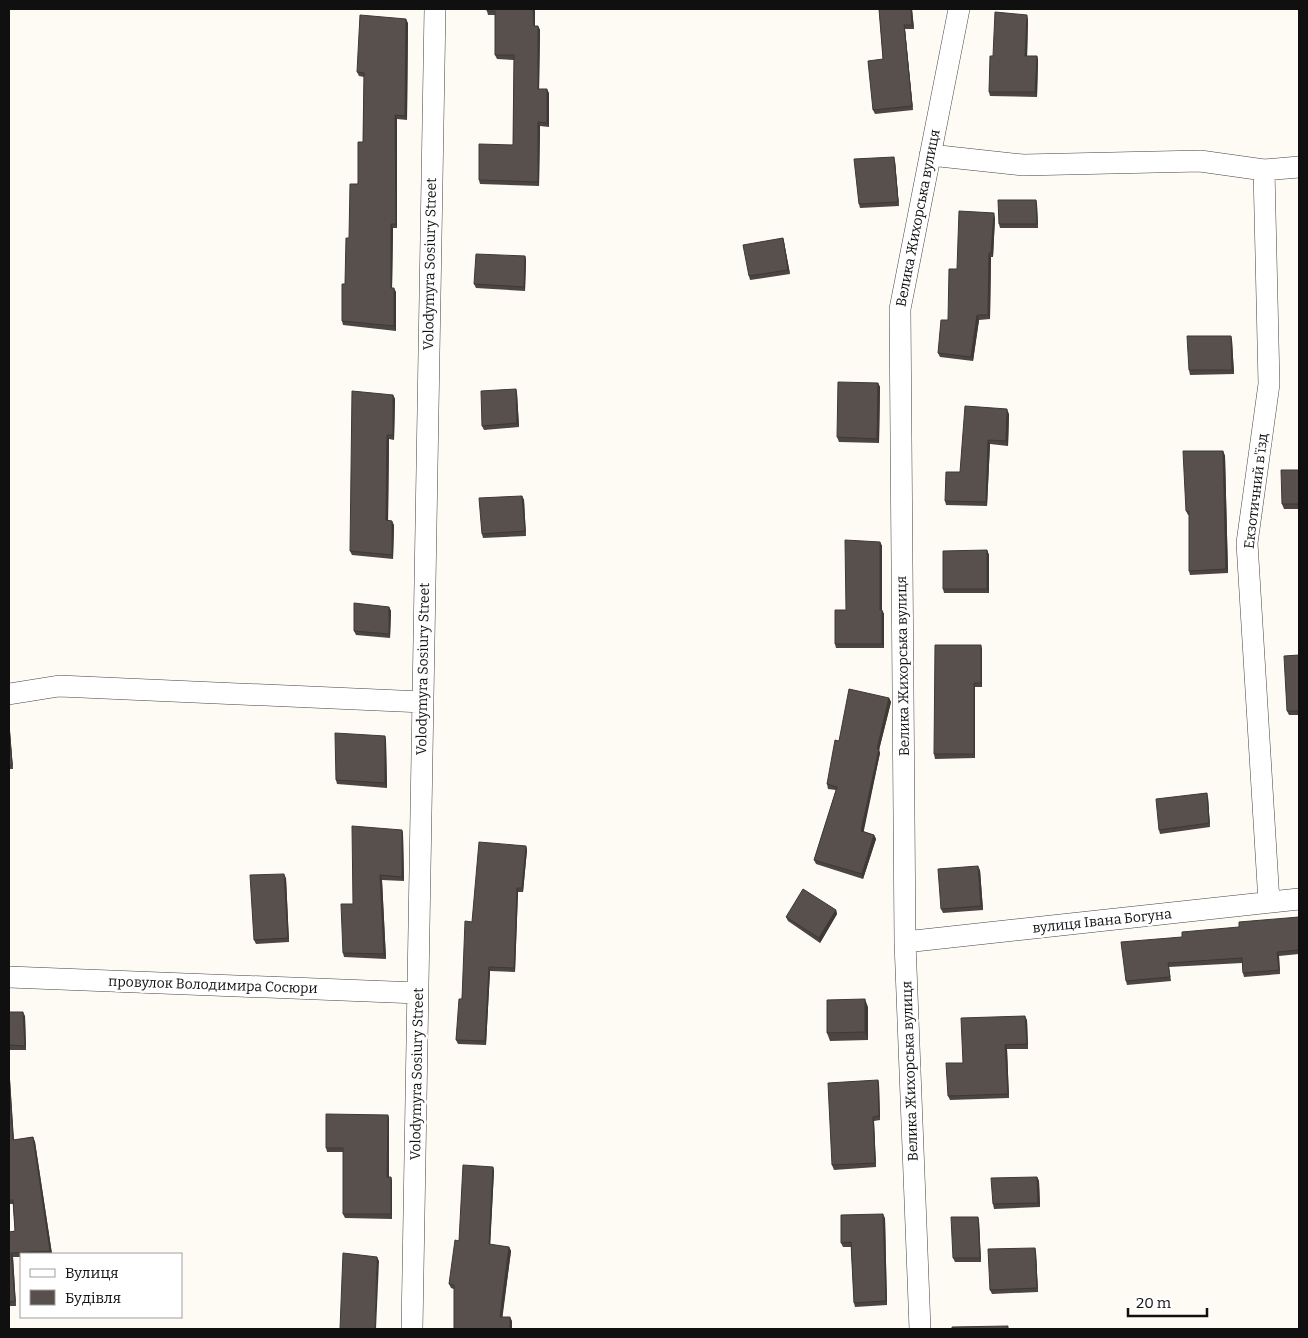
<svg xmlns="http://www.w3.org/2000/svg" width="1308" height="1338" font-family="Bitter,serif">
<rect width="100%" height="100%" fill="#fefbf4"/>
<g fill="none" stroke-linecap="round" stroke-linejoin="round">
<defs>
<path id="street" d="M930 155 1023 165 1200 161 1264 170 1299 167
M1264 170 1269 384 1247 543 1269 902
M9 694 59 686 423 702
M905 942 1299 899
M9 977 418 993
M412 1329 435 9
M920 1329 905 942 900 309 959 9"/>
</defs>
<use href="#street" stroke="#434343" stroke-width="22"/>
<use href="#street" stroke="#fff" stroke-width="21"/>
</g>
<path fill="#4c4542" d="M535 9V26H538L540 30 539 89 549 93V127L540 126 539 186 480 184 479 180 513 145 514 60 497 59 495 55V15H488L487 11Z
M879 9H912L914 29H905L913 110 875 114 873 110 883 59Z
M1028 19 1027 56H1037L1038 60 1037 97 990 96 989 92 993 56Z
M408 23 407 120 397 119V228H393L392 288 396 292V331L343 325 342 321 345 284 363 142 364 77 359 76 357 72Z
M895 161 899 206 860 208 859 204Z
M1036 200 1037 204 1038 228H1000L999 224Z
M995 218 993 257H991L990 319 979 320 973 361 940 357 938 353 948 320 957 269Z
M783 238 784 242 790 274 750 280 749 276Z
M525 256 526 260 525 291 476 288 474 284Z
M1231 336 1232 340 1234 374 1190 375 1189 370Z
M878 383 880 387 879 443 839 442 837 437Z
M516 389 517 393 519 427 484 430 482 426Z
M393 395 395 399 394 440 389 439 388 520 394 525 393 559 352 555 350 551Z
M1009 414 1008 446 990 444 987 506 946 505 945 501 960 472Z
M1223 451 1225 456 1228 573 1190 575 1189 571V515H1188L1186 511Z
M1299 470V509H1284L1282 504Z
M522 496 524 500 526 536 483 538 482 534Z
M880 542 882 546V610L884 614V648H836L835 644 846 610Z
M987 550 989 555V593H944L943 589Z
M389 607 391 611 390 638 356 635 354 631Z
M982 649V687H975V758L935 759 934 754Z
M1299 655V715H1289L1287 711Z
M889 698 891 702 879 750 880 753 863 831 874 835 876 839 863 879 816 864 814 860 836 790 828 789 827 784 839 741Z
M9 727 10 731 13 769H9Z
M385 736 386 741 387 788 337 784 336 780Z
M1208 797 1210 827 1160 834 1159 830Z
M402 830 403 834 404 881 382 880 386 959 344 957 343 953 353 904Z
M526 846 527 850 523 892H518L515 972 490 971 486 1045 458 1044 456 1040 472 922Z
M980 870 983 910 943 913 941 909Z
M286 878 289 942 256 944 254 940Z
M836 910 837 914 820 943 788 921 786 917Z
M1299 917V954L1279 956 1280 974 1244 977 1243 973 1242 963 1169 967 1171 981 1127 985 1126 981 1239 927Z
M868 1007V1040L830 1041 827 1033Z
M9 1012 25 1016 26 1050H9Z
M1027 1020 1028 1049H1007L1009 1098 950 1100 948 1096 963 1063Z
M9 1064 14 1140 33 1137 35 1142 52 1254H21V1257H13L16 1306H9V1232L15 1231 13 1204H9Z
M878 1080 879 1084 880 1120 874 1121 876 1167 834 1170 832 1165Z
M388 1115 389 1119V1177H391L392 1181V1219L345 1218 343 1214V1152H327L326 1148Z
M493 1167 494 1171 490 1245 509 1247 511 1251 502 1317 512 1321V1329L454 1289 451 1288 449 1284 459 1241Z
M1037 1177 1039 1181 1040 1207 994 1209 993 1204Z
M978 1217 979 1221 981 1262H955L953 1258Z
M885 1218 887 1305 855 1307 854 1303 851 1247H843L841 1243Z
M1035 1248 1036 1252 1038 1292 992 1294 990 1290Z"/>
<path fill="#3e3836" d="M533 9H535V30L534 26Z
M911 9H912L914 29 912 25Z
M1027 15 1028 19 1027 60 1025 56Z
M406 19 408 23 407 120 405 116Z
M904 25 905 29 913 110 912 106Z
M538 26 540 30 539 93 538 89Z
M1037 56 1038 60 1037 97 1035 92Z
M547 89 549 93V127L547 123Z
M395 115 397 119V228L396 224Z
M538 122 540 126 539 186 538 182Z
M894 157 895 161 899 206 898 202Z
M1036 200 1037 204 1038 228 1037 224Z
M994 213 995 218 993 257 991 253Z
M391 224 393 228 392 292 391 288Z
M783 238 784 242 790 274 788 270Z
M989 253 991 257 990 319 988 315Z
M525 256 526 260 525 291 524 287Z
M394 288 396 292V331L394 326Z
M977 315 979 320 973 361 971 357Z
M1231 336 1232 340 1234 374 1232 370Z
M878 383 880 387 879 443 877 439Z
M516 389 517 393 519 427 517 423Z
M393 395 395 399 394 440 393 435Z
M1007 409 1009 414 1008 446 1006 441Z
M387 435 389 439 388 525 386 520Z
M988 440 990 444 987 506 986 502Z
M1223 451 1225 456 1228 573 1226 569Z
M522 496 524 500 526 536 525 531Z
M392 521 394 525 393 559 392 555Z
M880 542 882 546V614L880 610Z
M987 550 989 555V593L987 589Z
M389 607 391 611 390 638 389 634Z
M882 610 884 614V648L882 644Z
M981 645 982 649V687L981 683Z
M974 683 975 687V758L974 754Z
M889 698 891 702 879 750 880 753 863 835 861 831 877 749Z
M9 727 10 731 13 769 12 765Z
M385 736 386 741 387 788 385 783Z
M1207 793 1208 797 1210 827 1209 823Z
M402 830 403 834 404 881 402 877Z
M874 835 876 839 863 879 862 874Z
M526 846 527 850 523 892 522 888Z
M978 866 980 870 983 910 981 906Z
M284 874 286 878 289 942 288 938Z
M380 875 382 880 386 959 384 954Z
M517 888 518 892 515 972 514 968Z
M836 910 837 914 820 943 819 938Z
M1277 952 1279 956 1280 974 1279 970Z
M489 967 490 971 486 1045 485 1041Z
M865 999 868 1007V1040L865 1032Z
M23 1012 25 1016 26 1050 25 1046Z
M1025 1016 1027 1020 1028 1049 1027 1044Z
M1005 1045 1007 1049 1009 1098 1008 1094Z
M9 1064 14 1144 13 1140 9 1082Z
M878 1080 879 1084 880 1120 879 1116Z
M388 1115 389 1119V1181L387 1177Z
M873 1117 874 1121 876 1167 875 1163Z
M33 1137 35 1142 52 1254 50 1251Z
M493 1167 494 1171 490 1249 489 1244Z
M391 1177 392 1181V1219L391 1214Z
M1037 1177 1039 1181 1040 1207 1038 1203Z
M883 1214 885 1218 887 1305 886 1301Z
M978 1217 979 1221 981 1262 980 1258Z
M509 1247 511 1251 502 1321 500 1317Z
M1035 1248 1036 1252 1038 1292 1037 1288Z
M11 1253 13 1257 16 1306 15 1301Z
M377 1257 379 1261 376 1329H375Z
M510 1317 512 1321V1329H510Z"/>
<path fill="#58504d" stroke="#3e3836" d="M487 9H533L534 26H538V89H547V123L538 122V182L479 180V144L513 145 514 55H495V11H487Z
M879 9H911L912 25H904L912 106 873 110 868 61 883 59Z
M995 12 1027 15 1025 56H1037L1035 92H989L990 56H993Z
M360 15 406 19 405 116 395 115 396 224H391V288H394V326L342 321V284H345L346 238H349L350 184H358V142H363L364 73 357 72Z
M894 157 898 202 859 204 854 159Z
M998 200H1036L1037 224H999Z
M959 211 994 213 991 253H989L988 315H977L971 357 938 353 941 320H948L949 269H957Z
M783 238 788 270 749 276 743 245Z
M476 254 525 256 524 287 474 284Z
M1187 336H1231L1232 370H1189Z
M838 382 878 383 877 439 837 437Z
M516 389 517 423 482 426 481 391Z
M352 391 393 395V435H387L386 520 392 521V555L350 551Z
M965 406 1007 409 1006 441 988 440 986 502 945 501 946 472H960Z
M1183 451H1223L1226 569 1189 571V511H1186Z
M1281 470H1299V504H1282Z
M522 496 525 531 482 534 479 498Z
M845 540 880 542V610H882V644H835V610H846Z
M987 550V589H943V551Z
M354 603 389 607V634L354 631Z
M935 645H981V683H974V754H934Z
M1299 655V711H1287L1284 656Z
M849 689 889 698 877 749H879L861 831 874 835 862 874 814 860 837 787 827 784 835 740 839 741Z
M9 730 12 765H9Z
M335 733 385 736V783L336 780Z
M1207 793 1209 823 1159 830 1156 799Z
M352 826 402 830V877L380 875 384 954 343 953 341 904H353Z
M479 842 526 846 522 888H517L514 968 489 967 485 1041 456 1040 459 999H462L465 921 472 922Z
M978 866 981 906 941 909 938 869Z
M284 874 288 938 254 940 250 875Z
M803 889 836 910 819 938 786 917Z
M1299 917V950L1277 952 1279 970 1243 973 1242 958 1168 963 1170 977 1126 981 1121 942 1182 937V932L1239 927V922Z
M865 999V1032L827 1033V1000Z
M9 1012H23L25 1046 9 1045Z
M1025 1016 1027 1044 1005 1045 1008 1094 948 1096 946 1063H963L961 1018Z
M878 1080 879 1116 873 1117 875 1163 832 1165 828 1083Z
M9 1082 13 1140 33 1137 50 1251 11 1253 15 1301 9 1302V1232L15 1231 13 1200H9Z
M326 1114 388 1115 387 1177H391V1214H343V1148H326Z
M463 1165 493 1167 489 1244 509 1247 500 1317H510V1329H454V1285L449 1284 455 1240 459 1241Z
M1037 1177 1038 1203 993 1204 991 1178Z
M883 1214 886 1301 854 1303 851 1242 841 1243V1215Z
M951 1217H978L980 1258H953Z
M1035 1248 1037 1288 990 1290 988 1249Z
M343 1253 377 1257 375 1329H340Z
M1008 1326V1329H952V1327Z"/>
<g text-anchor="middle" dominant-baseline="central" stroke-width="5" stroke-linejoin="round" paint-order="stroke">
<g font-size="14" fill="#101010" stroke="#fff">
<text transform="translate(918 218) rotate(-79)">Велика Жихорська вулиця</text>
<text transform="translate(430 264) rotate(-89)">Volodymyra Sosiury Street</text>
<text transform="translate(1256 491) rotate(-83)">Екзотичний в'їзд</text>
<text transform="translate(903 666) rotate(-91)">Велика Жихорська вулиця</text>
<text transform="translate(423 669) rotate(-89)">Volodymyra Sosiury Street</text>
<text transform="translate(1102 921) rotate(-6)">вулиця Івана Богуна</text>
<text transform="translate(213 985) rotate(2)">провулок Володимира Сосюри</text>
<text transform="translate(910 1071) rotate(-92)">Велика Жихорська вулиця</text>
<text transform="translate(417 1074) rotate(-89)">Volodymyra Sosiury Street</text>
</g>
</g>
<rect width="1308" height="1338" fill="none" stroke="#101010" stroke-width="20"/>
<rect x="20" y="1253" width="162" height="65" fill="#ffffff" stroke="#9f9f9f"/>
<rect x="30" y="1269" width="25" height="8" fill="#ffffff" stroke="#9f9f9f"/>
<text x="65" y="1278" font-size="15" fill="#101010">Вулиця</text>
<rect x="30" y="1290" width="25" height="15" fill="#58504d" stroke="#9f9f9f"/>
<text x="65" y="1303" font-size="15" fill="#101010">Будівля</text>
<path d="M1128 1308v8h79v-8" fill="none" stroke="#101010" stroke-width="2.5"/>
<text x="1136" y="1308" font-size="15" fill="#101010" stroke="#ffffff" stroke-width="4" paint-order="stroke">20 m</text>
</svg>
